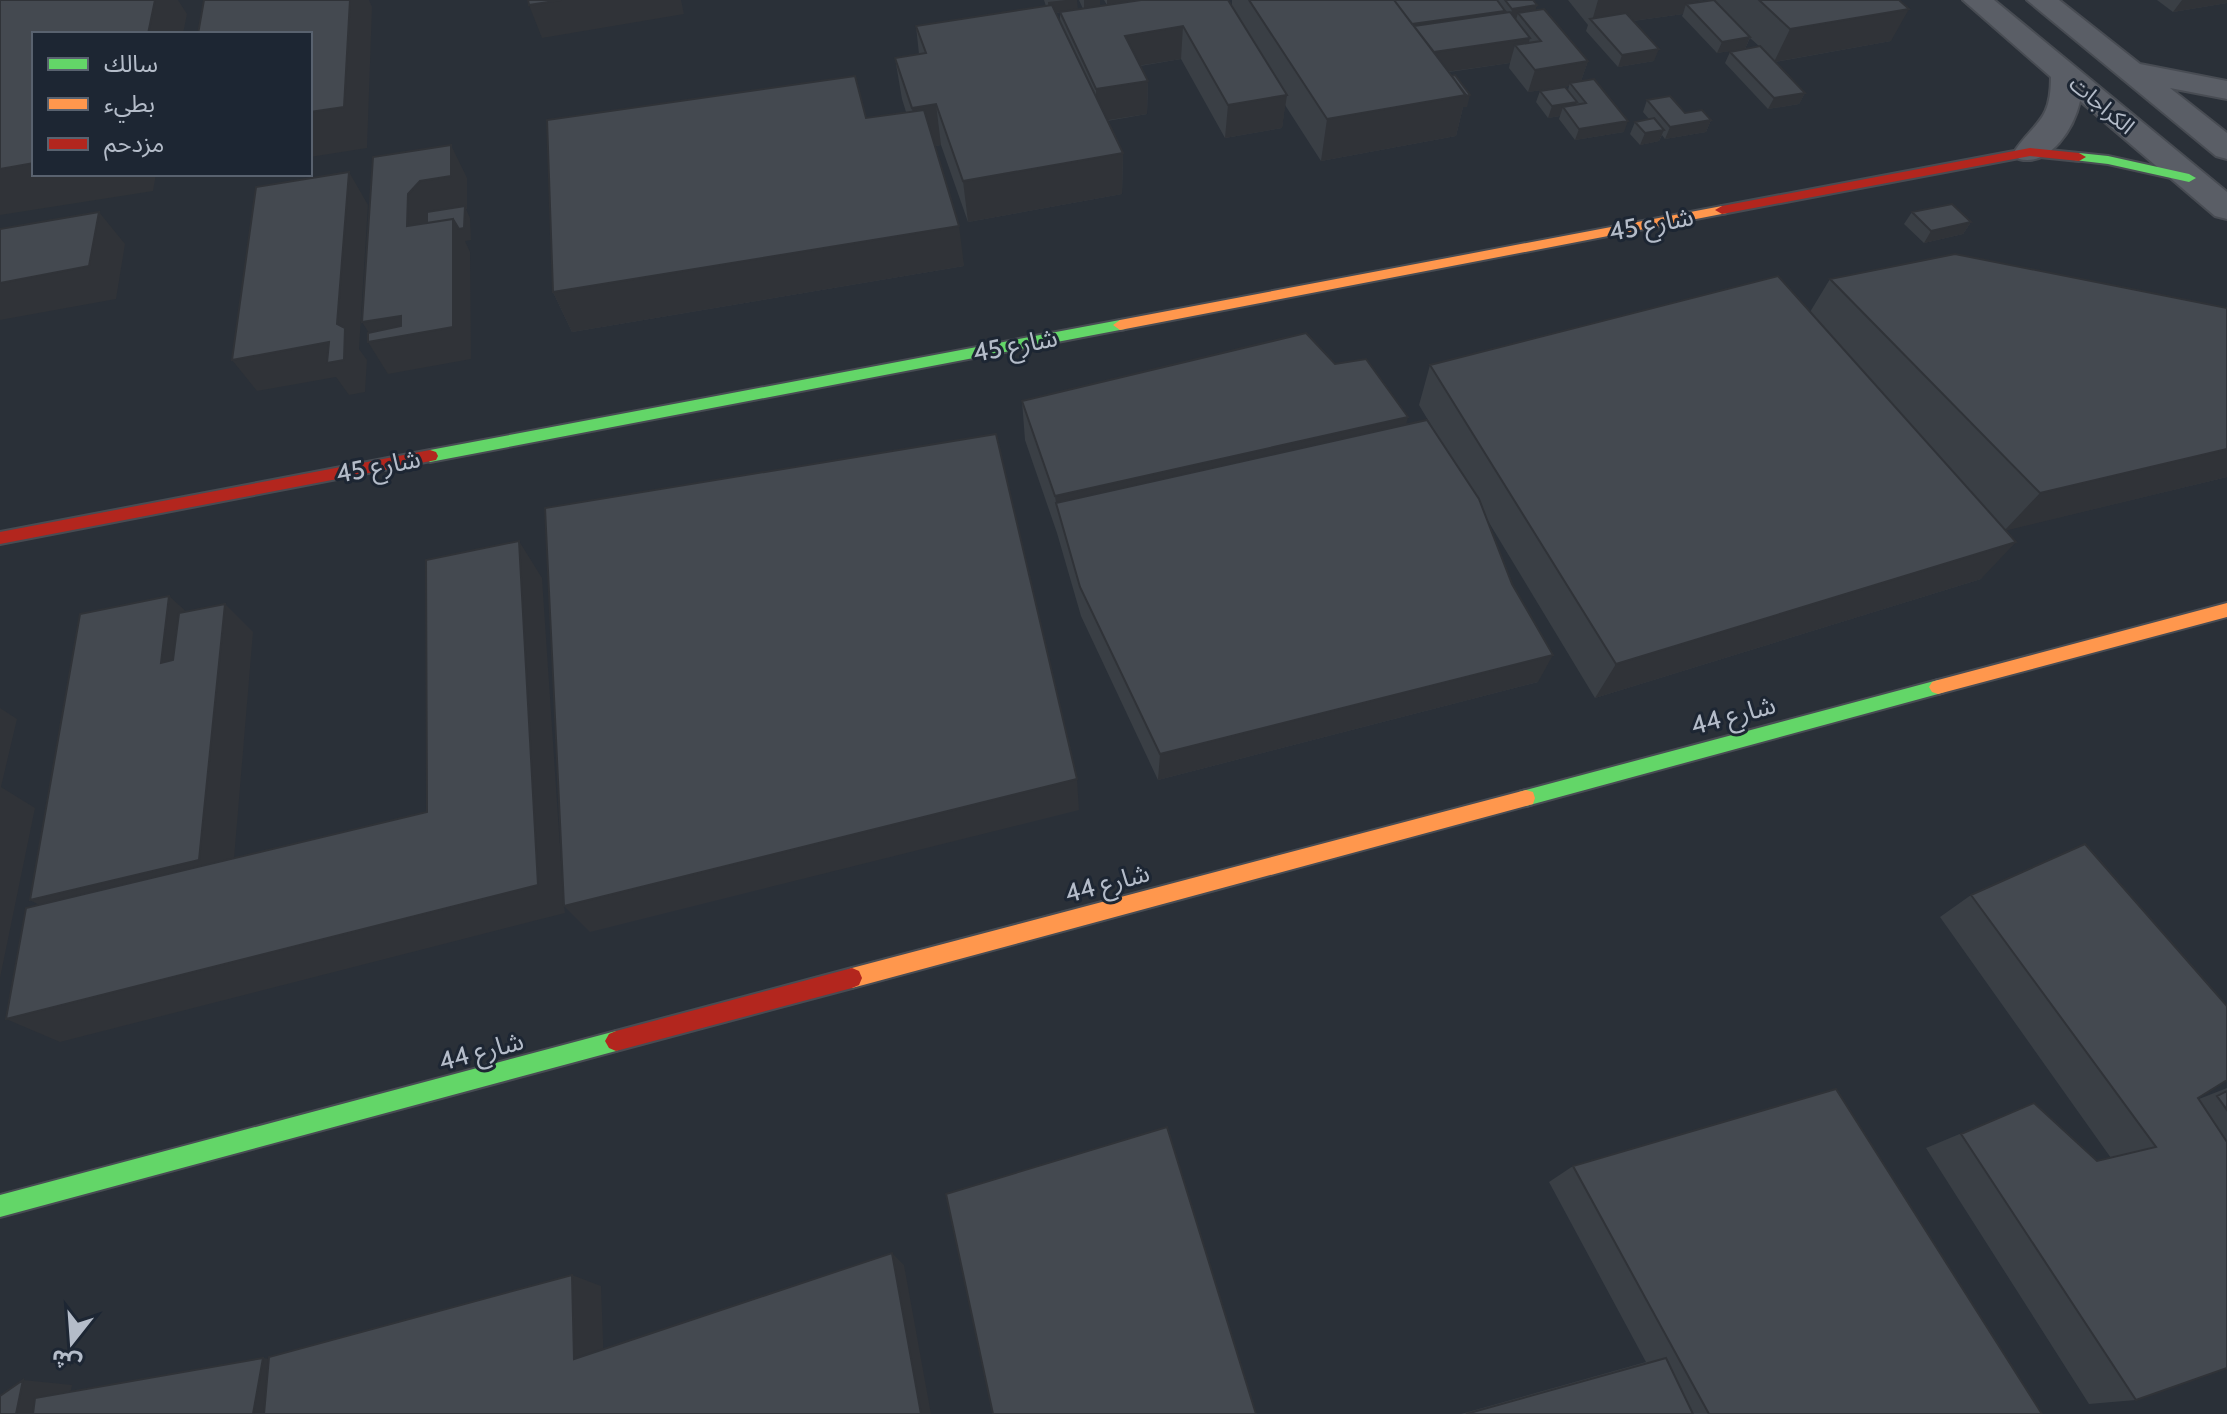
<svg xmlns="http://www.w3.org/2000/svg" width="2227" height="1414" font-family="Cabin,'Noto Sans Arabic',sans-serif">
<rect width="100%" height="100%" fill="#2a3038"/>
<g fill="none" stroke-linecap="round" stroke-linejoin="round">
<defs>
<path id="street" d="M1963 0H1994L2227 192V219L2215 216 2080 101C2074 128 2050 167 2019 159L2014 152C2035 121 2051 122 2051 77Z
M2027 0H2059L2140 64 2227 81V99L2170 88 2227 133V159L2216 156Z"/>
<path id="fast" d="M2079 153 2108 156 2189 174 2196 178 2189 182 2108 164 2074 160 2072 157Z
M1120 320 1127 325 1125 329 430 462 422 456 430 450Z
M1938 680 1944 682 1947 687 1944 692 1938 694 1526 806 1519 804 1517 798 1519 792 1526 790Z
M616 1031 623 1034 627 1041 623 1048 616 1051 0 1217V1195Z"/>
<path id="slow" d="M1722 206 1729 210 1727 213 1120 330 1113 325 1120 320Z
M2227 603V617L1938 694 1932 692 1929 687 1932 682 1938 680Z
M1526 790 1533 792 1535 798 1533 804 1526 806 852 988 845 985 842 978 845 971 852 968Z"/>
<path id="jam" d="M2030 148 2079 153 2086 157 2079 161 2030 156 1722 214 1715 210 1722 206Z
M430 450 436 452 438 456 436 460 0 544V532Z
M852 968 859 971 862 978 859 985 852 988 616 1051 609 1048 605 1041 609 1034 616 1031Z"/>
</defs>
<use href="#street" stroke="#484c53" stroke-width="4"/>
<use href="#fast" stroke="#484c53" stroke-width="4"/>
<use href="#slow" stroke="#484c53" stroke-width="4"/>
<use href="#jam" stroke="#484c53" stroke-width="4"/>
<use href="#street" fill="#5a5e66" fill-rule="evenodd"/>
<use href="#fast" fill="#63d668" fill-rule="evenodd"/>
<use href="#slow" fill="#ff974d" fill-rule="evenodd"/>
<use href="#jam" fill="#b3261e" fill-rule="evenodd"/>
</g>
<path fill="#3a3f45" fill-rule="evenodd" d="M1044 0H1077V10L1083 9 1079 0H1100V6L1107 5 1104 0H1228L1232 7V0H1533L1537 5 1535 10 1588 61 1581 81 1624 132 1575 140 1559 119 1560 116 1548 118 1536 102 1540 91 1568 90 1569 86 1528 92 1509 68 1510 63 1449 72 1467 107H1463L1456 136 1321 161 1285 105 1282 128 1225 138 1181 59 1140 66 1148 81 1147 114 1107 121 1123 153 1122 194 968 222 941 145 935 146 964 266 572 332 553 292 866 118 906 112 902 99 895 58 919 54 916 26 1046 6ZM1056 13H1060V23Z
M1568 0H1704L1692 2 1691 3 1711 0H1899L1891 41 1775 62 1805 93 1799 104 1768 109 1725 63 1730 52 1736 50 1717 53 1682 16 1683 14 1633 21 1654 61 1618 67 1586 31 1588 25ZM1750 38 1759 46 1745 49Z
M2157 0H2227V3L2173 12Z
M1647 100 1685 113 1711 120 1706 132 1665 139 1662 135 1659 141 1640 145 1630 134 1635 122 1649 119 1643 112Z
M1912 212 1971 222 1963 234 1924 243 1904 224Z
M1830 279 2227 308V477L2006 530 1981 579 1595 698 1485 516 1538 682 1158 780 1081 616 1057 533 1025 440 1022 401 1335 364 1406 425 1437 435 1419 405 1430 365 1810 312Z
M1971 895 2199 1099 2227 1088V1368L2136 1400 2089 1404 1926 1148 2034 1103 2097 1161 2111 1158 1940 917Z
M1573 1166 2042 1414H1461L1646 1362 1549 1182Z"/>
<path fill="#303338" d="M155 0H178L187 14 183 34H148Z
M350 0H369L372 7 367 148 310 157V112Z
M561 0H681L684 14 542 38 529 5Z
M1066 0H1077L1078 10 1049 14 1048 2Z
M1084 0H1100V8L1084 11Z
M1107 0H1147L1107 6Z
M1598 0H1704L1692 2 1690 7 1686 4 1683 14 1596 26 1592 21Z
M2182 0H2227V3L2173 12Z
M1537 5 1530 28 1518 13 1513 30 1506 32 1512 9Z
M1909 9 1891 41 1774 62 1790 29Z
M1505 11 1499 33 1424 44 1407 24Z
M1183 26 1181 59 1124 68 1125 36Z
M1750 37 1745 49 1717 53 1722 42Z
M1530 38 1525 57 1515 45 1510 63 1424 75 1430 52Z
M1659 49 1654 61 1618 67 1622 55Z
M1588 61 1580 84 1570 83 1569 86 1528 92 1535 70Z
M1148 81 1147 114 1096 122V89Z
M1805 93 1799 104 1768 109 1774 98Z
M1287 95 1282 128 1225 138 1228 105Z
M1466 95H1470L1467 107H1463L1456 136 1321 161 1327 119Z
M1577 102 1573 113 1563 107 1560 116 1548 118 1552 106Z
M936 104 941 145 918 149 912 108Z
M1711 120 1706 132 1665 139 1670 127Z
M1628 121 1624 132 1575 140 1579 129Z
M1664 130 1659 141 1640 145 1645 133Z
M451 145 467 178V209H466L470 218 471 240 465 241 470 252 471 359 388 374 368 342 374 341 362 322 453 219 465 210 426 226H407L408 194Z
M1123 153 1122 194 968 222 963 181Z
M34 163V174H156L153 191 0 215V169Z
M349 172 368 205 359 349 367 360 365 392 349 395 336 377 257 391 232 360 337 324Z
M99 212 125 244 116 299 0 320V283Z
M1971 222 1963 234 1924 243 1931 231Z
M959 226 964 266 572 332 553 292Z
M1408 417 1398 456 1056 503 1055 496Z
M2227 449V477L2004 531 2040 493Z
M519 541 542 578 564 906 1077 779 1079 810 590 932 564 906 565 913 60 1042 6 1019 538 885Z
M2016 542 1981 579 1595 698 1616 664Z
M169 596 200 624 192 690 161 663Z
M225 604 253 632 232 883 70 922 30 900Z
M1553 655 1538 682 1158 780 1160 754Z
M0 708 17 719 1 787 35 808 0 978Z
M892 1253 904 1265 931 1414H921Z
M572 1275 601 1286 604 1366 574 1359Z
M263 1358 301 1363 293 1414H253Z
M23 1380 72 1385 66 1414H16Z"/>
<path fill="#444950" stroke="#303338" stroke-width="2" d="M0 0H155L148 34H34V163L0 169Z
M204 0H350L344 107 310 112V34H198Z
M528 0H561L529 5Z
M1141 0H1228L1287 95 1228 105 1183 26 1125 36 1148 81 1096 89 1060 12Z
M1249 0H1394L1466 95 1327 119Z
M1394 0H1497L1505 11 1412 24Z
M1505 0H1533L1537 5 1512 9Z
M1714 0 1750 37 1722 42 1686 4Z
M1759 0H1899L1909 9 1790 29Z
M1052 5 1123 153 963 181 936 104 912 108 895 58 926 53 916 26Z
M1544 9 1588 61 1535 70 1515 45 1541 41 1518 13Z
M1510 12 1530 38 1434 52 1414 26Z
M1626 13 1659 49 1622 55 1590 19Z
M1760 46 1805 93 1774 98 1730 52Z
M1455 75 1470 95 1466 96 1452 76Z
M855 76 866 118 924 110 959 226 553 292 547 120Z
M1594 79 1628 121 1579 129 1563 107 1586 103 1570 83Z
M1565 87 1577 102 1552 106 1540 91Z
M1670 96 1685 113 1702 110 1711 120 1670 127 1647 100Z
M1654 118 1664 130 1645 133 1635 122Z
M451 145V176L420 181 408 194 407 226 453 219V327L368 342V333L401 326V316L362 322 373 157Z
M349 172 337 324 345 328 344 360 327 363 329 342 232 360 256 187Z
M1952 204 1971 222 1931 231 1912 212Z
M465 206 464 228 459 229 453 219 427 223V212Z
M99 212 89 266 0 283V229Z
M1955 254 2227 308V449L2040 493 1830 279Z
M1778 276 2016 542 1616 664 1430 365Z
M1306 333 1335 364 1366 359 1408 417 1055 496 1022 401Z
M1427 420 1479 499 1512 584 1553 655 1160 754 1080 587 1056 503Z
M996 434 1077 779 564 906 545 508Z
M519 541 538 885 6 1019 26 908 427 812 426 560Z
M169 596 161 663 173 660 179 613 225 604 199 860 30 900 80 614Z
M2085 844 2227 1006V1080L2198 1098 2227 1142V1368L2136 1400 1961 1134 2034 1103 2097 1161 2156 1147 1971 895Z
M1836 1089 2042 1414H1709L1573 1166Z
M2227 1091V1110L2217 1096Z
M1167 1127 1256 1414H993L946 1194Z
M892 1253 921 1414H264L269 1357 572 1275 574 1359Z
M263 1358 253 1414H33L35 1398Z
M1666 1358 1693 1414H1466Z
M23 1380 16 1414H0V1396Z"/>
<g text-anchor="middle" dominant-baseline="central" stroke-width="6" stroke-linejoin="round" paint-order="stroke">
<g font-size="22" fill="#b4bcc9" stroke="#1d2633">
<text transform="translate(2102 105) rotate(40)">الكراجات</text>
</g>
<g font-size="26" fill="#b4bcc9" stroke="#1d2633">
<text transform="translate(1651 224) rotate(-11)">شارع 45</text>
<text transform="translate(1015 345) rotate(-11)">شارع 45</text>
<text transform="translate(378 466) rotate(-11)">شارع 45</text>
<text transform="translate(1733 715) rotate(-15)">شارع 44</text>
<text transform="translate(1107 883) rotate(-15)">شارع 44</text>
<text transform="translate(481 1051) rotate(-15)">شارع 44</text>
</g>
</g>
<rect x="32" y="32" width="280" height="144" fill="#1d2633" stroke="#59626f" stroke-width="2"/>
<rect x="48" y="58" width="40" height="12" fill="#63d668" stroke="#59626f" stroke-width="2"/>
<text x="104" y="72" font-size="24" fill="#b4bcc9">سالك</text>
<rect x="48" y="98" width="40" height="12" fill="#ff974d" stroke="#59626f" stroke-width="2"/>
<text x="104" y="112" font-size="24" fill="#b4bcc9">بطيء</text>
<rect x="48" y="138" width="40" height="12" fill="#b3261e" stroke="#59626f" stroke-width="2"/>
<text x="104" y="152" font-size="24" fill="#b4bcc9">مزدحم</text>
<g transform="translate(72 1342) rotate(197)" stroke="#1d2633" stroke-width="6" paint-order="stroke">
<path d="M0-6L14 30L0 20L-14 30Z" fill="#b4bcc9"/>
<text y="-12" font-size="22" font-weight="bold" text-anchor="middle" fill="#b4bcc9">ش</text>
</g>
</svg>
